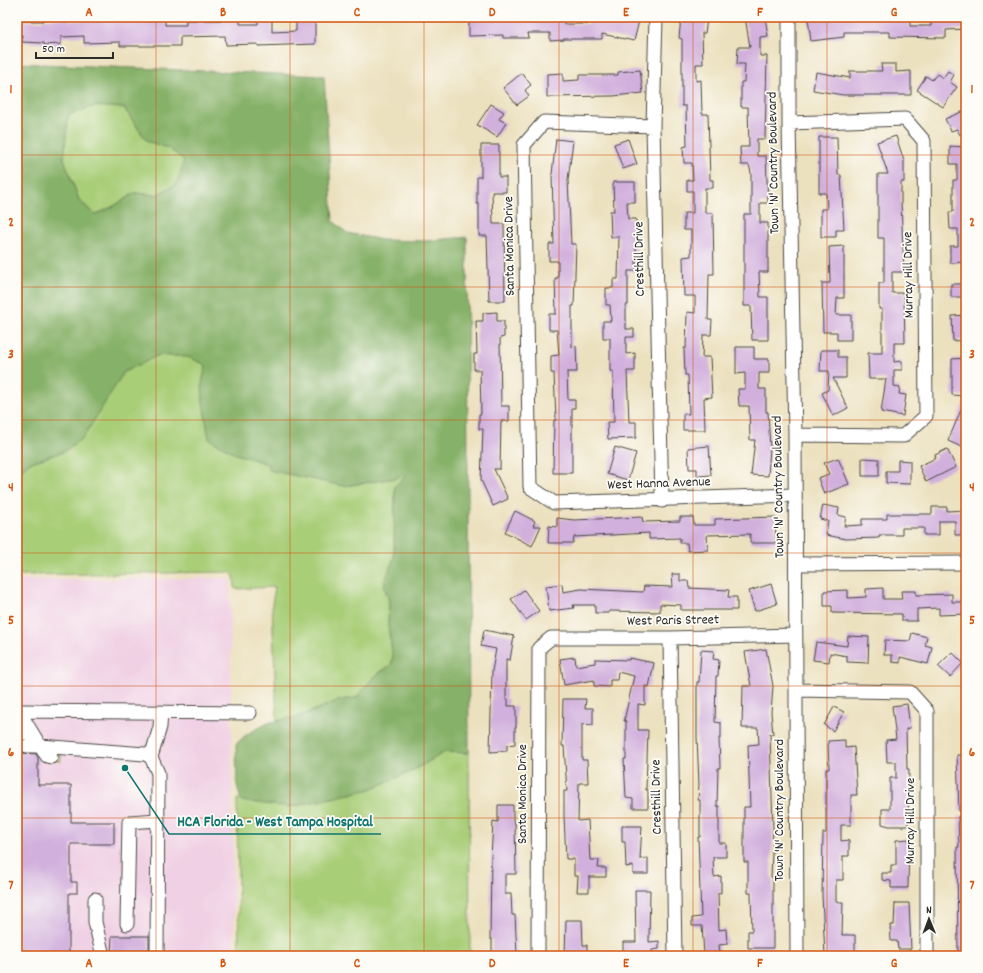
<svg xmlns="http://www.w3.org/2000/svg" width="983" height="973" font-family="Dekko,sans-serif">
<rect width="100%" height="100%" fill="#fdfcf7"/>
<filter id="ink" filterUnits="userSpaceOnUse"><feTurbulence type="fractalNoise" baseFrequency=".025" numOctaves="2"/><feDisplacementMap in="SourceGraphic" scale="8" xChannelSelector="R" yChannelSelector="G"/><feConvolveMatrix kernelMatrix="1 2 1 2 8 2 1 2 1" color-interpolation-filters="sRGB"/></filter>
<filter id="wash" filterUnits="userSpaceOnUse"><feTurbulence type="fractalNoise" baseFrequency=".012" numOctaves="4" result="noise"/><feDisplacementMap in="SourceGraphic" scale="16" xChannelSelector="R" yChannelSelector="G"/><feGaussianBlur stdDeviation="0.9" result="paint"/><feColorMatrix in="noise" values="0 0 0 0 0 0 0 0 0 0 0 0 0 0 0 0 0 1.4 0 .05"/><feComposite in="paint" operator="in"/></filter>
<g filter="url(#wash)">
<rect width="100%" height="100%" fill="#ece1bf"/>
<path fill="#f0d0e4" d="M230 578 234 956H17V580Z"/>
<path fill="#a9ce78" stroke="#6a7c52" d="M95 106 124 108 147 141 168 148 185 160 177 184 156 195 135 193 114 206 95 215 79 200 64 159 68 114Z
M158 355 188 357 207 365 202 383 236 454 269 464V470L344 486 396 478 405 474V478L395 486 394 557 385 590 389 601 388 626 393 657 391 665 380 672 356 698 340 700 300 716 277 721 272 604 275 587 235 589 234 576 230 572 17 575V476L28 463 62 452 124 372Z
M445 752 469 753 470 956H239L237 799 289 807 332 798 410 772Z"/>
<path fill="#86b168" stroke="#586e4a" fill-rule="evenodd" d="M17 63 324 76 333 221 347 233 382 240 425 241 467 237 469 753 445 752 410 772 371 789 332 798 289 807 241 801 237 785 236 744 247 734 268 723 300 716 340 700 356 698 373 678 391 665 393 657 388 626 389 601 384 584 394 557 395 486 404 478 405 475 396 478 344 486 268 470V464L236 454 209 439 203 403 202 383 206 365 188 357 159 355 124 372 83 438 63 452 28 463 17 476ZM95 106 124 108 147 141 168 148 184 160 177 184 156 195 135 193 114 206 95 215 79 200 64 159 68 115Z"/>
<g id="blocks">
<path fill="#d2b0dd" d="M113 17 165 18V25H186V20H225V17H240V24H258V19L272 18V32L296 31V18H315V44L258 46V44L226 45 225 36 180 37V46H120V42L84 43V36L61 37V44L44 45V43L22 42V35H17V21H43V19L69 18V21L113 20Z
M469 17 564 18V24H588V17H640L634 41 602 34V39H564V40L550 41V33H528L529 38H503V35L469 36Z
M681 17 707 19 705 33H702L703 64H696V81L701 80 702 114H708L710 180H713V188H705V213H713L714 274H709L708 320H712L711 335H703L702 357H710L712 397 704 398 705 430H683V414H689L688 375H685L684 348H686L687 312 695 313V296H684L683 257 691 256V230H684V213H693V191H687V180H693L692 163H684L683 147 687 146 686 106H682V39L679 38Z
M745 17H765L768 36 760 37V56H767L765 139H757V156H766L768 203H760V223H768V272H759L760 297H768V340H752L751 306H744V214H751V173L749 165H741L740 147H749L748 107H741V82H744L745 64H737L738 47H750Z
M825 17H910V26H931V17H966V29L946 30V38L890 37V32H844V37L811 41 808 19Z
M881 64H896V72L911 71V95H843L813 90 816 72 850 78V71H882Z
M640 70 643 93 613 96 547 97V74L563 73V81L579 80V75H618V72Z
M948 71 954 75 950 82 957 87 943 107 917 90 926 76 932 80 937 74 943 78Z
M522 73 531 85 525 90 529 96 517 105 503 88Z
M491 104 504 112 499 119 506 123 497 137 477 125Z
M966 110V132L960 135 957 129 951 131 945 119Z
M896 136 904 161V182H901V202L904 272H892V293H904L905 343H894V362L902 361V370H894V386L900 387 899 394 906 395 903 416 881 412 886 379H869L868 353H882V309H879V283H884V238H878V174H888L877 142Z
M819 137H837L838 175H841L844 230H836V237H821V209H827L826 193H819Z
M556 139 573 141 568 180 571 244H576L574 306H572V347L576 346 577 372H567L568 400H575V408H572V473H553L554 420H556L554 373H551V356L559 355 557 330H549V314H556L555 278H558V261H549V244H554L552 174Z
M628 139 637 164 623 169 614 144Z
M481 145H499V177H506V192H492L493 224H504L505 301H489L487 236H479V204H477V177H481Z
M950 146 966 147V262L950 263V246H958V229H950L949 212H953V180H957V164H950Z
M613 182H635V202H627L628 219H636V271H628V305H626V329H634V337H626V354L635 353V371H627L629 422H636V438L608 439 607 422H614L613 371H610V338H603V321H611L610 305H606V288H613V279H618L619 237H611L610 211H614Z
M844 246V298H837L836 315H851V340H837V332H823L822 283H830L829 247Z
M951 284H966V297H951Z
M497 312V321H504V337L500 338 501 406H509V421H501L500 469H494L508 499 493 506 481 480 483 429H479V414H481L480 370H474V354H477L476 321H483V313Z
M966 315V340L953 341 952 316Z
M736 347H754V359H769V373H759V389H766V412H768L770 448 768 476 751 475 755 440H750L749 406H739L738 389H745V373L736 374Z
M821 350H838V357H846V378H833L848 408 833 416 822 393 828 390 829 371H820Z
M966 358V396L952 395V359Z
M966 398V442L964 448 948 441Z
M709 446 711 475 697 476V469H689L688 448Z
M615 447 636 453 628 480 607 474Z
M947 449 956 467 926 482 919 466 936 458 935 455Z
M838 458 849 484 824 494 818 478 829 474 824 463Z
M862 458 879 459V476H862Z
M898 460 910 461V484L886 483V471H898Z
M823 505 839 508 838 515 846 517 844 526 862 525V519H887V514H932V507H947V511L966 510V535H955V521H939V535H924V528H902V535H879V538L846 539 826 535 828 521 820 519Z
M515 511 535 521 533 526H541L532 546 505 532Z
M642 517 643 522 680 521V517H693L694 525H715V519L775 517 776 543H750V534L707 535 708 550 688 551 687 543H680V538L649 539V533L574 537 573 543H548L549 526 557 527V518L574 520Z
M672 574H680V581H688L689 588 729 590 728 597H737V610H681V605L660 604V612L609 611V613H595V605H573L574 608 549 611 546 586 562 584 563 592 581 589 643 592 644 586 673 587Z
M771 584 777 604 755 611 749 591Z
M883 588V599H902L901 591H916V595L952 594V602H966V614L939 615V608L917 609V621H902V614L832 613V606H824V591L848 590V598L866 597V589Z
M524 590 539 611 526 620 511 599Z
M484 630 514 636 510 660 506 659V699H508V706H516V727H515V744L507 745V751L490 752 492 671 496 649 481 646Z
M912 633 927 637 925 645 932 647 928 664 900 657V663L892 662V655H884L885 640 910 641Z
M848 636 869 637 868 663 847 662V656L830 653 829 662 813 660 816 642 847 646Z
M766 649 773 686 771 713 773 734H770L773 829 771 877H773V948H748V931H752L751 893H748V862H744V807H750L748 745 759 744 758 728H742L743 686H751L745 652Z
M701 650 714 651 713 659 719 660 718 676H716L715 722 721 723V738H719L720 768H718L717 806H719V843H726V857H713L714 877 721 876V893H718L719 930 726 929 727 944 719 945 720 953 704 954 702 926H692V918L701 917 698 837H700V800H698L699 784 697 737V682H699Z
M952 652 963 663 950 677 938 666Z
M575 657 576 666 595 663V659L629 660V658L654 663 649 687 645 686V705L638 704V730H648L646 790H648V808H633V799L626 798 624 759H626V721H624L634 676 618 672 617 680H610V687L594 686V680L564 685 560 659Z
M563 699H586L585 708H593V725L582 724V760H587L588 783H579L578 821 588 820 590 860H599L598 868H606V877H589V892H577L578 876H574V859H566L564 816V791H567L564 746H562Z
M907 704 910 728 906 729 907 769H909L908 826H889L882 824V809H890V778H896V762H887L886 740 896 739 892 706Z
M834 707 844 712 833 731 824 725Z
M845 740V748L854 747 857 795H851V825H841V841L849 840V856H843V880H836V902H843L842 935H855V952L848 953 849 956H825L822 895 823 833H826V769H829L828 741Z
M17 741H21L19 746 23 753 36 754 38 758V785H71V822H114V844H71V882H77V893H69V956H17Z
M957 755H966V811H959Z
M498 805H513V822H515L516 874H505V894H511L512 915H515L517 956H492V939H490L491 858 493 821 498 822Z
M958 816H966V956H958L957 847H959Z
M622 826H642L640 859 648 858V874H633V866L626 867 625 842H622Z
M909 839 908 888H891V881L882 880V873H891V865H896V840Z
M635 890H650L649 942 659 941V949L652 950V956H623V942H636Z
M895 903H909L911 949H898L897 941H891L890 925H894Z
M566 920H582L583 945H587V956H565Z
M112 936H149V956H111Z"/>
</g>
</g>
<g filter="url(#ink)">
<use href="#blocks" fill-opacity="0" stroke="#484641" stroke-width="1"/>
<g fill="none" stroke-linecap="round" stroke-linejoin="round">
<path stroke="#c5bda1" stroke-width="13" stroke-dasharray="13 6" stroke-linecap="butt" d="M51 757 61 758"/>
<defs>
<path id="minor" d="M656 17 653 126 662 501
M789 17V123L795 435 797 956
M789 123 905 119 924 141 926 416 903 436 795 435
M653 126 544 122 524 145 530 487 554 503 795 495
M796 564 966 563
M670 638 675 956
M796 690 910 692 927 711V956
M17 711H19L40 746 145 754 151 757 158 773 157 956
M19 711 250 713
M17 733H31
M27 746H40L47 756 51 757
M151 757 160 727 161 712
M95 899V922L103 956
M127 924 129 822 158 820
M538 956 539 648 551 638H670L795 635"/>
</defs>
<use href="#minor" stroke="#484641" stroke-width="15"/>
<use href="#minor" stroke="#fff" stroke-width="13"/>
</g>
</g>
<path fill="none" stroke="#d5540f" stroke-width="1" stroke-opacity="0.55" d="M156 17V956M290 17V956M424 17V956M559 17V956M693 17V956M827 17V956M17 155H966M17 287H966M17 420H966M17 553H966M17 686H966M17 818H966"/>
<g text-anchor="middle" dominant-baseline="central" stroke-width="3.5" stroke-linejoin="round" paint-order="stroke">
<g font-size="14" fill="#2b2b2b" stroke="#fdfcf7">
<text transform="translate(774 163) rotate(-91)">Town 'N' Country Boulevard</text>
<text transform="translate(510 246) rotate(-91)">Santa Monica Drive</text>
<text transform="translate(640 259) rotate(-91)">Cresthill Drive</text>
<text transform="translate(909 275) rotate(-91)">Murray Hill Drive</text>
<text transform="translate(659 484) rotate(-2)">West Hanna Avenue</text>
<text transform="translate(779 487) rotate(-91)">Town 'N' Country Boulevard</text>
<text transform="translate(673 621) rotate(-1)">West Paris Street</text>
<text transform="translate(523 794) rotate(-90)">Santa Monica Drive</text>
<text transform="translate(657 797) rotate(-91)">Cresthill Drive</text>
<text transform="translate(780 810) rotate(-90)">Town 'N' Country Boulevard</text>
<text transform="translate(911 821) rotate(-90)">Murray Hill Drive</text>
</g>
</g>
<path fill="none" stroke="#0f766e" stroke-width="1.5" d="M125 768L169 834H381"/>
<circle fill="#0f766e" stroke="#fdfcf7" stroke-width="1.5" cx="125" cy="768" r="4"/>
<g font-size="15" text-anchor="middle" font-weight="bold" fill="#0f766e" stroke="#fdfcf7" stroke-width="3.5" stroke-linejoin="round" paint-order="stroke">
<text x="275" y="826">HCA Florida - West Tampa Hospital</text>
</g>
<rect width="983" height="973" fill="none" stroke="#fdfcf7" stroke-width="44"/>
<g transform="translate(929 919) rotate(359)" stroke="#fdfcf7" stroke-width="3" paint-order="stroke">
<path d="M0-3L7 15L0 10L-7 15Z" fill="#2b2b2b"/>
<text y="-6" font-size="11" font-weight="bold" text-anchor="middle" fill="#2b2b2b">N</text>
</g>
<path d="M36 52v6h77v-6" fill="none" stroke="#2b2b2b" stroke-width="2"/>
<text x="42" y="52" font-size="12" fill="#2b2b2b" stroke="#fdfcf7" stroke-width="3" paint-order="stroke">50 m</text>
<rect x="22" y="22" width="939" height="929" fill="none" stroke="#d5540f" stroke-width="1.5"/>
<g font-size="13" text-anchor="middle" font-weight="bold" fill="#d5540f">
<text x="89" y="16">A</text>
<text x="223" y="16">B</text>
<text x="357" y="16">C</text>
<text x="492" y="16">D</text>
<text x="626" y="16">E</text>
<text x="760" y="16">F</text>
<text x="894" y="16">G</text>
<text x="11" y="93">1</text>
<text x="972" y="93">1</text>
<text x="11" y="226">2</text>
<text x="972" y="226">2</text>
<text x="11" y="358">3</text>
<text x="972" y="358">3</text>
<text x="11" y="491">4</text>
<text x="972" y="491">4</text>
<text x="11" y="624">5</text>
<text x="972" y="624">5</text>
<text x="11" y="756">6</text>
<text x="972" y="756">6</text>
<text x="11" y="889">7</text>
<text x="972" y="889">7</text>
<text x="89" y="967">A</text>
<text x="223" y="967">B</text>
<text x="357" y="967">C</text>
<text x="492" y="967">D</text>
<text x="626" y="967">E</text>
<text x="760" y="967">F</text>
<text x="894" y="967">G</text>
</g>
</svg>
